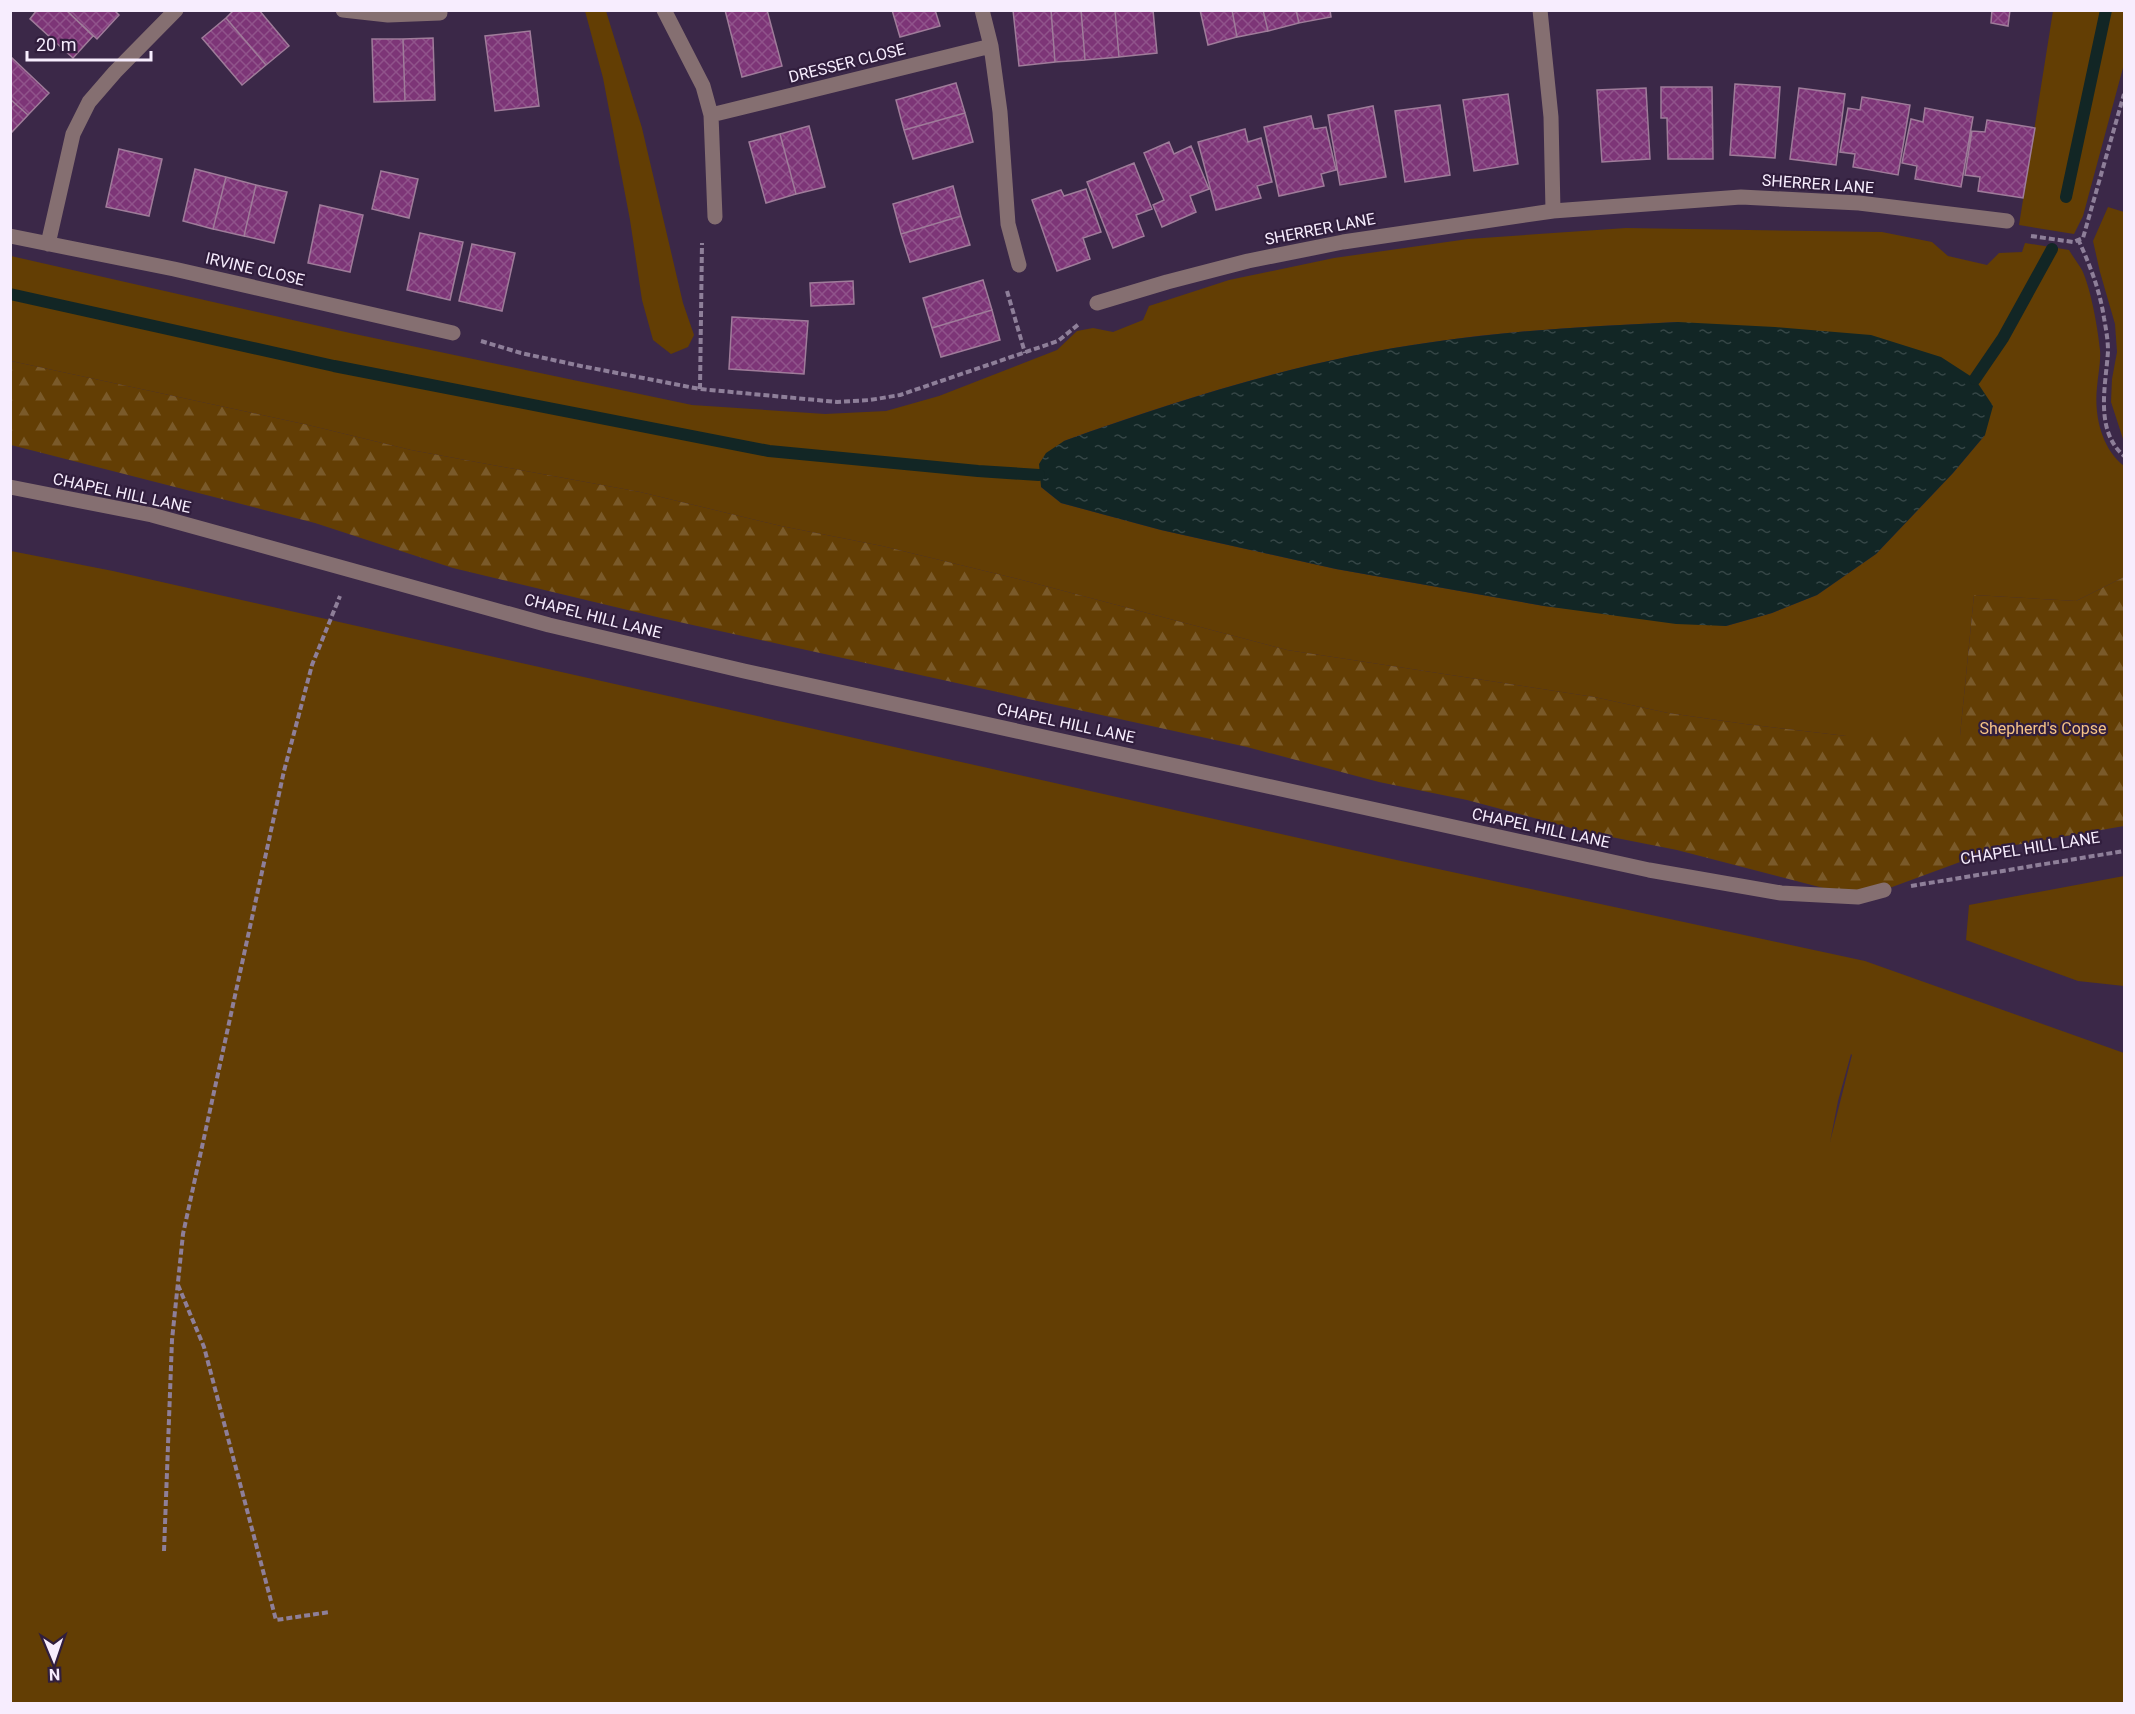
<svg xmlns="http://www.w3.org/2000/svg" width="2135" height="1714" font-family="Roboto,sans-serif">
<defs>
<pattern id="forest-firs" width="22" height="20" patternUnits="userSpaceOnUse" patternTransform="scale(1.5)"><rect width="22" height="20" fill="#633e04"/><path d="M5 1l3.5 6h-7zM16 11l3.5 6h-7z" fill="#7a5a2a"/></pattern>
<pattern id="water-ripples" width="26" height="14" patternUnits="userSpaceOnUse" patternTransform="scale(1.5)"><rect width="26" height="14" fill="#122625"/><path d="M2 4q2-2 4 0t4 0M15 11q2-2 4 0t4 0" fill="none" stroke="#354646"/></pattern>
<pattern id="building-cross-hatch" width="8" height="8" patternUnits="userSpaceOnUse" patternTransform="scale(1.5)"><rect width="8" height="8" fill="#7d3577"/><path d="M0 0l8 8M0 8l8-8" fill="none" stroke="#90538b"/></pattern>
</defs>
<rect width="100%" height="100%" fill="#3b2848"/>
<path fill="#633e04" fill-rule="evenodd" d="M585 11H606L642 128 683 303 694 335 688 347 671 354 653 340 642 300 630 220 603 78Z
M2053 11H2124V64L2083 216 2074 234 2019 225Z
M2108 207 2124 212V442L2111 402 2112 379 2117 352 2115 324 2100 272 2093 241Z
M1626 228 1882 232 1932 242 1948 256 1987 265 1999 253 2022 252 2025 243 2069 250C2073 257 2078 263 2082 270 2091 289 2098 329 2100 350 2101 362 2098 375 2097 387 2094 415 2101 448 2124 466V577L2076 601 1974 595 1960 736H1846L1745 724 1668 713 1594 697 1287 650 1026 581 882 546 781 526 640 492 411 450 308 425 11 361V256L350 333 692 405 825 414 886 411 939 396 1057 350 1077 331 1093 328 1113 332 1143 320 1149 306 1229 280 1334 258 1468 239ZM1678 322 1985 435 1953 473 1876 554 1817 595 1772 613 1726 626 1544 606 1336 569 1161 530 1061 503 1041 487 1064 441C1182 398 1309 359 1433 342 1515 330 1596 326 1678 322Z
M11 551 113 571 1392 859 1865 961 2124 1053V1703H11ZM1851 1054 1852 1055 1830 1142 1838 1101Z
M2124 876V986L2078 981 1966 940 1969 905Z"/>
<path fill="url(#forest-firs)" d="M11 361 308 425 411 450 640 492 781 526 882 546 1026 581 1287 650 1594 697 1668 713 1745 724 1846 736H1960L1974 595 2076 601 2124 577V826L1998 848 1884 890 1858 897 1677 850 1586 832 1467 800 1379 782 1247 747 661 618 453 568 315 523 11 445Z"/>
<path fill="url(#water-ripples)" d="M1678 322 1775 327 1871 335 1941 357 1975 379 1993 406 1985 435 1953 473 1876 554 1817 595 1772 613 1726 626 1676 624 1544 606 1336 569 1161 530 1061 503 1041 487 1039 464 1046 453 1064 441C1183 398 1308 359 1433 342 1514 330 1596 326 1678 322Z"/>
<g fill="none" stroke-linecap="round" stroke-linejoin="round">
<path stroke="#122625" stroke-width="12" d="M2066 197 2106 10
M10 294 334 366 769 451 978 471 1039 475
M1975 379 2003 338 2052 249"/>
</g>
<path fill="url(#building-cross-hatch)" stroke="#9f7c9a" stroke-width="1.5" d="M37 10H66L93 36 73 58 30 19Z
M66 10H114L119 15 97 39Z
M234 10H259L289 46 266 65 226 18Z
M725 10H767L782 66 742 77Z
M892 10H935L940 26 900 37Z
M1013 10H1051L1055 62 1019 66Z
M1051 10H1081L1085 60 1055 62Z
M1081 10H1115L1119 57 1085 60Z
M1115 10H1153L1157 53 1119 57Z
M1200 10H1232L1237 37 1208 45Z
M1232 10H1263L1268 31 1237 37Z
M1263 10H1296L1299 23 1268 31Z
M1296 10H1330L1331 17 1299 23Z
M1992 10H2010L2008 26 1991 23Z
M226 18 266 65 242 85 202 38Z
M530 31 539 106 495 111 485 36Z
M433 38 435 100 405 101 403 39Z
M372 39H403L405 101 374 102Z
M10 56 49 93 28 115 10 99Z
M956 83 965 113 904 130 896 100Z
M1735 84 1780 87 1775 158 1730 155Z
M1661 87H1712L1713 159H1668L1667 118H1661Z
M1646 88 1650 159 1602 162 1597 90Z
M1799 88 1845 94 1836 165 1790 159Z
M1508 94 1518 164 1474 171 1463 100Z
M1862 97 1910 105 1898 175 1853 167 1855 154 1840 152 1848 108 1860 110Z
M10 99 28 115 10 134Z
M1440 105 1450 175 1405 182 1395 111Z
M1373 106 1386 177 1340 185 1328 115Z
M1925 108 1973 117 1961 187 1915 179 1917 166 1902 163 1911 119 1923 122Z
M965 113 973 142 913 159 904 130Z
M1311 116 1314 129 1326 127 1336 170 1321 174 1324 186 1279 196 1264 127Z
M1987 120 2035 128 2023 198 1978 191 1980 177 1965 175 1972 131 1985 132Z
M809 126 825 187 796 194 780 134Z
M1245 129 1248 142 1261 138 1272 182 1257 186 1261 198 1216 210 1198 142Z
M780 134 796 194 766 203 749 142Z
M1169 142 1174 154 1191 146 1209 189 1190 196 1196 212 1162 227 1153 205 1164 200 1144 153Z
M119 149 162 159 149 216 106 207Z
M1134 163 1152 209 1136 215 1144 236 1113 248 1087 182Z
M195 169 226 177 213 229 183 221Z
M381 171 418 179 409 218 372 209Z
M226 177 256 185 244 236 213 229Z
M256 185 287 192 274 243 244 236Z
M953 186 961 216 901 234 893 204Z
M1086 189 1101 232 1083 238 1090 259 1057 271 1032 200 1061 190 1064 196Z
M320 205 363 215 350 272 308 263Z
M961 216 970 245 910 262 901 234Z
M420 233 463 242 450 300 407 290Z
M472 244 515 253 502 311 459 301Z
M983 280 992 310 932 328 923 298Z
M853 281 854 304 811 306 810 283Z
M992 310 1000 340 941 357 932 328Z
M732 317 808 321 804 374 729 369Z"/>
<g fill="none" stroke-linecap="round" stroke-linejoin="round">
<path stroke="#8e7f99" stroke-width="4" stroke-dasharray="6 3" stroke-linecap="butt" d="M2031 236 2073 242 2083 238 2124 94
M2078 239C2090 265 2100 291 2104 318 2106 329 2108 340 2108 351 2106 385 2094 430 2124 456
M1007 291 1025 353
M481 341 521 353 581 366 700 389 837 402 870 400 900 395 1058 341 1079 324
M700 389 702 243
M1911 886 2124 851
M178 1285 204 1347 276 1620 330 1612
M164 1551 172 1340 183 1234 284 771 312 665 340 596"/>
<path stroke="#856f71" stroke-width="15" d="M343 10 388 15 440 13
M664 10 703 86 711 115 715 217
M1540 10 1551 117 1553 211
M991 46 1000 112 1008 224 1019 265
M711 115 991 46 982 10
M10 236 174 269 453 333
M48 244 73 134 89 102 115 72 176 10
M1097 303 1167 282 1248 261 1343 242 1553 211 1741 197 1859 203 2007 221
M10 487 152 515 549 625 744 671 1649 870 1781 893 1858 897 1884 890"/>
</g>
<g text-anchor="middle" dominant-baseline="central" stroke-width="4.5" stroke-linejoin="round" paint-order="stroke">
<g font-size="16" fill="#f7edfe" stroke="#311e3d">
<text transform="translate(847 63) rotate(-14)">DRESSER CLOSE</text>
<text transform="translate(1818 184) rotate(4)">SHERRER LANE</text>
<text transform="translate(1320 229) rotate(-11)">SHERRER LANE</text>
<text transform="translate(255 269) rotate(13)">IRVINE CLOSE</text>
<text transform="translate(122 493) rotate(12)">CHAPEL HILL LANE</text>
<text transform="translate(593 616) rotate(14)">CHAPEL HILL LANE</text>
<text transform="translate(1066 723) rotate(12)">CHAPEL HILL LANE</text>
<text transform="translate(1541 828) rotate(12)">CHAPEL HILL LANE</text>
<text transform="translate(2030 848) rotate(-9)">CHAPEL HILL LANE</text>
</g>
<g font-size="16" fill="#f5c286" stroke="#311e3d">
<text x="2043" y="728">Shepherd's Copse</text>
</g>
</g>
<rect width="2135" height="1714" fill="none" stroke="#f7edfe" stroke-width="24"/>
<g transform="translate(54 1660) rotate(178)" stroke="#311e3d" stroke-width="4.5" paint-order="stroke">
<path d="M0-4.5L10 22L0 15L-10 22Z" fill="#f7edfe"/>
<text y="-9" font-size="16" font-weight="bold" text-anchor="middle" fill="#f7edfe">N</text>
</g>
<path d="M27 51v9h124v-9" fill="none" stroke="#f7edfe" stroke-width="3"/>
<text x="36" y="51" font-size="18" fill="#f7edfe" stroke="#311e3d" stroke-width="4.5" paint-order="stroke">20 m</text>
</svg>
